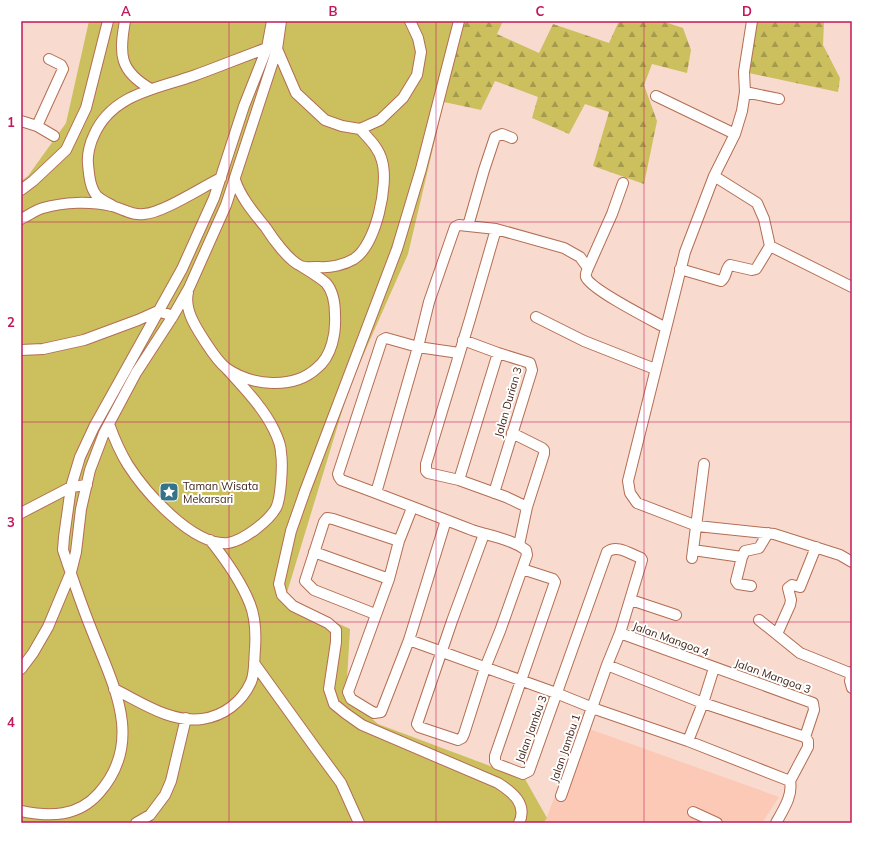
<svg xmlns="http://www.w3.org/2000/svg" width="873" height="844" font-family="Mulish,sans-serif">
<defs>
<pattern id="forest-firs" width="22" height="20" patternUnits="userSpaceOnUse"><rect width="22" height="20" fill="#cbbf5e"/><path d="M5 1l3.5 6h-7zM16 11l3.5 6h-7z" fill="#a69b4d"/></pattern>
</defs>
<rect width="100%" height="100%" fill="#f9dace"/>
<path fill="#fbc9b5" d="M581 726 779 797 762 823H543L547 817Z"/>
<path fill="#cbbf5e" d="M89 21H463L408 254 350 385 285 599 350 629 346 696 378 724 525 779 547 818 543 823H21V181L28 176 66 123Z"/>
<path fill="url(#forest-firs)" d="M463 21H503L497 34 539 53 553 24 609 43 619 21H662L683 28 691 50 687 73 652 64 644 85 657 121 644 184 593 166 609 112 585 104 569 134 532 118 538 97 495 81 481 110 444 102Z
M755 21H824L823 45 840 78 838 92 744 72Z"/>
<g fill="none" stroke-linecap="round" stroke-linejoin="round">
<defs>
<path id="minor" d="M125 21C119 54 119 71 151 89
M459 21 421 169 397 249 305 491 291 531 279 584 282 595 293 606 328 623 336 630V642L329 689 334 704 345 713 362 725 498 783C512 792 528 804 519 823
M752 21 744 72 745 92 742 111 735 134 714 176 685 252 628 481 630 493 637 503 697 526 774 534 840 555 852 562
M277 49 296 93 325 120 342 126 360 129 380 120 403 98 417 75 421 52 418 38 410 21
M745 92 779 99
M656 96 735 134
M21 121 37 126 54 136
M37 126 63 69 61 65 49 59
M714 176 757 203 764 219 770 246 852 287
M235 180C241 198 254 213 266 228 273 239 289 261 301 266 305 268 314 267 319 267 330 268 344 265 354 259 376 245 389 184 382 161 379 148 369 139 360 129
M623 183 612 214 588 268C587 271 585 274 586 277 590 289 653 321 666 328
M21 190 33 181 66 150 86 108 108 21
M113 206C108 203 101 200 97 196 90 188 89 175 88 164 87 155 90 143 94 135 112 94 156 89 193 76 218 67 242 57 267 48
M21 219C28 216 35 210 43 208 64 202 90 201 112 206 123 209 133 216 144 214 163 213 202 187 221 178
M468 226 484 170 495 137 502 134 512 138
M496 229 470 319 426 464V471L428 473 459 480 506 497 527 507
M680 269 721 281C727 277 725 269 730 265L752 270 756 269 770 246
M188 292C184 309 195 326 204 340 210 349 217 361 226 368 252 386 293 390 317 368 332 356 336 333 335 315 335 305 333 291 326 283 319 277 309 271 301 266
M536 317 584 341 655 369
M463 340 498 353 530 363 532 370 494 493
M21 350 43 349 84 340 138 320 158 311 173 316
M459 353 418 347 386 338 382 340 338 474 339 477 341 480C385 496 428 513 472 530 490 536 511 539 526 550L527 555 500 631 485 668 464 734 462 738 458 740 419 727 417 724 452 621 484 534
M109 424C114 438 120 452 128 465 146 493 193 546 228 543 243 541 269 521 276 508 281 499 283 464 281 453 281 446 277 436 274 430 263 407 243 387 226 368
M512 433 542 448 544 450V454L527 507 519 545
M459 480 498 353
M376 493 418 347 429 302 455 227 459 225 496 229 564 248 580 257 588 268
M412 508 399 541 389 579 348 692 351 699 374 713 381 712 409 640 446 520
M21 513 71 487 87 485
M693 550 742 557 745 551 759 548 768 533
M314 552 389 579
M742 557 736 581 738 584 751 586
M692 558 704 464
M522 569 553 579 555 582 495 756V761L497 764 523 774 529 771 607 552C617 544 630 554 641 558L642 560 620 633 607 665 561 796
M631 600 676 615
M375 614 314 590 305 581 324 522 327 518 333 519 399 541
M759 620 800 653 852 674
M620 633 813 703 814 710 805 737
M777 634 790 605 791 600 788 588 792 585 800 587 816 547
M409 640 556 693 598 710 688 741 790 781C793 796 783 810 776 823
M254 663 316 749 341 783 359 823
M607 665 703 703 805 737 808 741V747L790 781
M21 669 33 653 48 627 71 572 76 552 81 509 90 470 104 433 136 373 173 316 189 288 226 205 277 49 281 21
M852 672 850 681 852 688
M114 689C141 702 170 723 202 719 224 716 242 702 251 682 255 673 254 659 255 649 256 634 256 619 250 604 241 581 226 560 210 540
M688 741 703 703 714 668
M21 811C50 817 78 817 99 793 145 741 113 685 92 631 81 604 72 577 63 550L64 537 71 487 80 457 94 427 182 269 214 198 244 106 267 48 272 21
M693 812 717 823
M136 823 150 815 165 795 171 781 186 718"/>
</defs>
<use href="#minor" stroke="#b36e53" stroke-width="12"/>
<use href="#minor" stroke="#fff" stroke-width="10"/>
</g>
<path fill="none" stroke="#c2185b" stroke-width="1" stroke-opacity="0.55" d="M229 21V823M436 21V823M644 21V823M21 222H852M21 422H852M21 622H852"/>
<defs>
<symbol id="sight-square" viewBox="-11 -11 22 22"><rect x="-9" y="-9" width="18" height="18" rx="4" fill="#347388" stroke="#fff"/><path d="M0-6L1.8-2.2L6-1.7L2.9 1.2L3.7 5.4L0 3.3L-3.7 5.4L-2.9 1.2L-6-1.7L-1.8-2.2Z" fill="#fff"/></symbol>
</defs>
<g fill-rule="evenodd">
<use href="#sight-square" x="158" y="481" width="22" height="22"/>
</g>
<g text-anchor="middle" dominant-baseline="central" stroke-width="4" stroke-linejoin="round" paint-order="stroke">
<g font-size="11" fill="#42251a" stroke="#fff">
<text transform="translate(508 402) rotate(-74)">Jalan Durian 3</text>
<text transform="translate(671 639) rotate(20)">Jalan Mangoa 4</text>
<text transform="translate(773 676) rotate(20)">Jalan Mangoa 3</text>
<text transform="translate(531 729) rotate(-70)">Jalan Jambu 3</text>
<text transform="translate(565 748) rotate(-71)">Jalan Jambu 1</text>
</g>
<g font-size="11" fill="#42251a" stroke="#fff" text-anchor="start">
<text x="183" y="486">Taman Wisata<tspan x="183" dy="13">Mekarsari</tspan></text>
</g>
</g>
<rect width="873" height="844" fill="none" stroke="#ffffff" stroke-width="44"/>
<rect x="22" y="22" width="829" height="800" fill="none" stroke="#c2185b" stroke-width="1.5"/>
<g font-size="13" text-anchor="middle" font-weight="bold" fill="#c2185b">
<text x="126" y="16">A</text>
<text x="333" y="16">B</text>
<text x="540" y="16">C</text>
<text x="747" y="16">D</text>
<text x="11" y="127">1</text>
<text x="11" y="327">2</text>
<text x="11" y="527">3</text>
<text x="11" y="727">4</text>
</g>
</svg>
